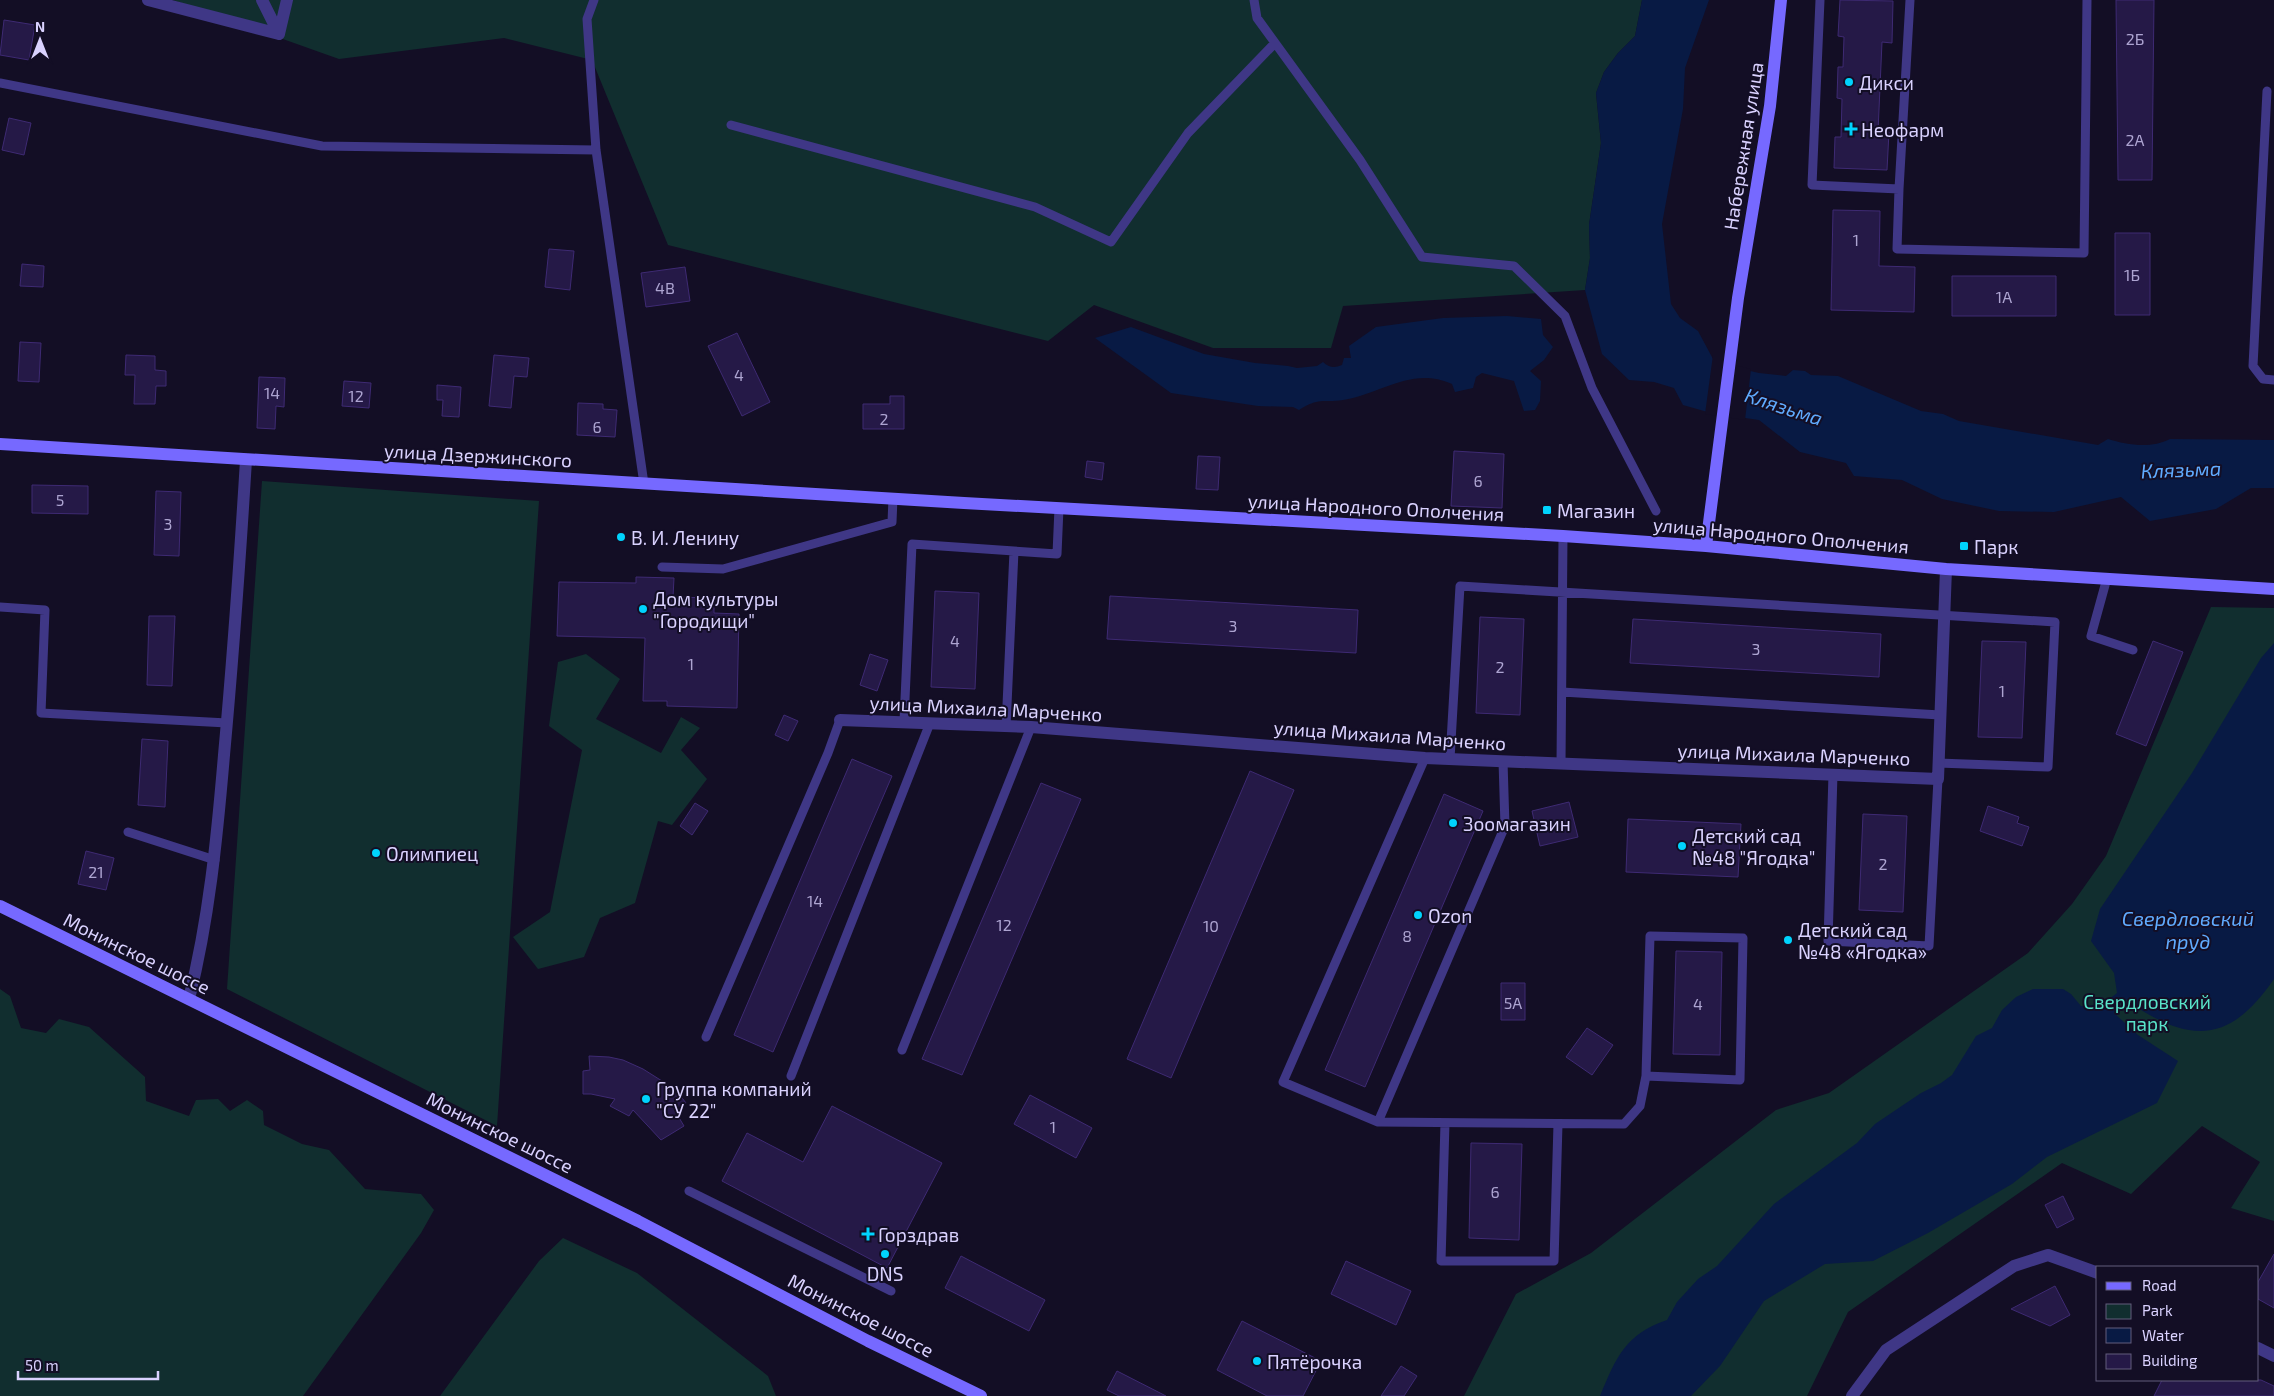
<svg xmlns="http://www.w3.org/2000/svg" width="2274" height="1396" font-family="'Exo 2',sans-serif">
<rect width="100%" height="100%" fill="#130e25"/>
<path fill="#112e2f" d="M173 0H1642L1635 36 1618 53 1604 72 1596 93 1601 143 1589 225 1590 258 1585 290 1343 306 1331 348H1213L1094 305 1048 341 668 245 592 60 504 38 339 59Z
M262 481 539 501 497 1126 227 989Z
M2211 607 2274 608V1221L2231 1208 2260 1162 2202 1126 2131 1194 2062 1163 1848 1312 1807 1396H1464L1516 1294 1591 1253 1776 1110 1829 1093 2028 953 2072 904 2106 856Z
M586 654 620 679 596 719 661 753 681 717 700 728 681 750 707 779 672 825 658 821 635 903 600 918 584 957 538 969 513 937 550 912 582 750 549 726 558 662Z
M0 989 10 996 21 1028 46 1033 59 1019 89 1027 145 1077 146 1101 189 1116 196 1100 218 1099 230 1111 247 1100 263 1111 264 1125 302 1144 329 1150 365 1189 421 1194 434 1210 421 1233 303 1396H0Z
M563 1238 637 1273 768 1376 776 1396H440L539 1261Z"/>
<path fill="#081a44" d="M1642 0H1709L1685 68 1683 109 1662 224 1671 304 1680 318 1698 331 1713 359 1724 365 1759 373 1786 376 1793 370 1805 371 1811 375 1838 376 1921 411 1943 414 1959 421 2098 445 2108 439C2127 445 2151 449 2170 439L2274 440V488H2251L2216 509 2150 521 2121 497 2054 512 1999 511 1942 499 1902 480 1854 476 1846 463 1800 452 1759 420 1711 413 1683 405 1674 388 1654 382 1629 380 1602 354 1585 290 1590 258 1589 225 1601 143 1596 93 1604 72 1618 53 1635 36Z
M1507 316 1541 319 1543 335 1553 347 1544 360 1530 371 1541 381 1540 401 1535 410 1524 411 1514 381 1482 373 1476 377 1473 388 1455 392 1452 384C1411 366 1382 394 1343 400 1322 403 1319 397 1299 410L1293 407 1258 406 1171 393 1095 338 1131 327 1204 354 1255 363 1288 366 1297 368 1317 366 1323 362C1329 368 1335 368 1342 365L1344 358H1351L1349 346 1376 327 1443 318Z
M2274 643V979C2238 1031 2204 1047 2146 1013 2138 1009 2131 1002 2124 998L2114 1013 2138 1035 2178 1061 2157 1103 2047 1157 2012 1184 1928 1233 1873 1261 1825 1264 1764 1301 1720 1366 1691 1396H1600C1616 1358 1625 1334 1667 1320L1677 1302 1698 1279 1717 1266 1774 1204 1857 1143 1875 1124 1921 1093 1941 1083 1952 1075 1976 1036 1992 1028 2002 1010 2016 997 2033 989H2063L2071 994 2081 1006C2093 1007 2108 1001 2117 993L2114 973 2091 941 2100 909 2192 773 2261 658Z"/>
<path fill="#130e25" d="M1713 355 1725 363 1751 369 1745 420 1705 414Z"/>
<path fill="#251947" stroke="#3e2a73" d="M1840 0 1893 1 1892 43 1882 42 1878 132H1889L1887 170 1834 168 1835 137H1841L1842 99 1837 98 1838 67H1843L1844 37 1838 36Z
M2116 0H2154L2152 180H2118Z
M4 20 35 25 29 60 0 55Z
M9 118 31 123 24 155 2 150Z
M1833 210 1880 211 1879 266 1915 267 1914 312 1831 310Z
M2115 233H2150V315H2115Z
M549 249 574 251 570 290 545 287Z
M22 264 44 266 43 287 20 286Z
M685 267 690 301 646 307 641 273Z
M1952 276H2056V316H1952Z
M737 333 770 402 742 416 708 346Z
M20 342 41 343 39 382 18 381Z
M126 355 155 356V370L166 371V386H156L155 404H134L135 375H125Z
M494 355 529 358 527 377 514 376 511 408 489 406Z
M259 377 285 378 284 407 276 406 275 429 257 428Z
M344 381 371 383 369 408 342 406Z
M437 385 461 387 459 417 442 416 443 400H437Z
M890 396H904V429H863V404H890Z
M578 403 603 404V409L617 410 615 437 577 435Z
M1454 451 1504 454 1502 508 1451 506Z
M1198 456 1220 457 1218 490 1196 489Z
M1087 461 1104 463 1102 480 1085 477Z
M32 485 88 486V514L32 513Z
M156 491 181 492 179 556 154 555Z
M636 577 674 578 673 597 714 598V613L739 614 737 708 667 706V701H643L645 638 557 636 559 582 636 583Z
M935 591 979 593 975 689 931 687Z
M1110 596 1358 610 1356 653 1107 639Z
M149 616H175L172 686 147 685Z
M1480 617 1524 619 1520 715 1476 713Z
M1633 619 1881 634 1879 677 1630 663Z
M1982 641 2026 642 2022 738 1978 737Z
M2153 641 2183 652 2146 746 2116 734Z
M870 654 888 660 877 691 860 685Z
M784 715 798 721 788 741 775 735Z
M142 739 168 741 165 807 138 805Z
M852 759 892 776 773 1052 734 1035Z
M1250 771 1294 790 1171 1078 1127 1059Z
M1041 783 1081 799 962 1075 922 1059Z
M1444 794 1483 811 1365 1087 1325 1070Z
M1569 802 1578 837 1540 846 1532 811Z
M695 803 708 811 692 835 680 826Z
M1988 806 2019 817 2017 823 2029 827 2022 846 1980 831Z
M1863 814 1907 816 1903 912 1859 910Z
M1628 819 1741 824 1738 877 1626 872Z
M86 851 114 858 106 890 78 884Z
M1676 951 1722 952 1720 1055 1673 1054Z
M1501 983H1525V1020H1501Z
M1587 1028 1613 1045 1592 1075 1566 1057Z
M589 1056 609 1057 623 1060 643 1069 662 1081 679 1094 686 1103 675 1111 684 1126 661 1140 633 1110 629 1116 610 1106 615 1099 591 1094H583V1071L590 1070Z
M1030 1095 1092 1128 1076 1158 1014 1124Z
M832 1106 942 1163 887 1268 722 1181 747 1133 803 1162Z
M1471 1143 1522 1144 1519 1240 1469 1238Z
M2063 1196 2074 1219 2057 1228 2045 1205Z
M2274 1254V1308L2258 1299V1282Z
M961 1256 1045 1300 1029 1331 945 1288Z
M1346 1261 1411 1291 1396 1325 1331 1294Z
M2055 1286 2070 1315 2050 1326 2011 1309Z
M1242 1321 1321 1361 1303 1396H1267L1217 1370Z
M1401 1366 1417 1376 1404 1396H1381Z
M1117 1371 1166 1396H1119L1107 1390Z
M2162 1380H2261L2274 1386V1396H2154Z"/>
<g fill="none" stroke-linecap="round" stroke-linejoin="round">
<path stroke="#3f3786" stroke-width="9" d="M594 0 587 19 596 150 644 484
M1254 0 1257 18 1360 160 1422 257 1514 266 1565 316 1592 388 1656 511
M1820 0 1812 185 1899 189 1897 249 2084 253 2087 0
M0 83 322 146 596 150
M2267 91 2253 366 2263 379 2274 380
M731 125 1035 207 1111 242 1188 133 1275 43
M1899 189 1910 0
M1014 551 1057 554 1059 508
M662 567 723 569 892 522 893 498
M2107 578 2091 636 2133 650
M0 607 45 610 41 713 227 723
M1562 692 1940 715
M904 721 912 544 1014 551 1006 727
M1425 758 1283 1082 1378 1122 1624 1124 1640 1106 1646 1076 1650 936 1743 938 1740 1080 1646 1076
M1450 759 1460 586 2055 622 2048 767 1938 763
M1561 763 1563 536
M1833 774 1828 941 1929 946 1938 779
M128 832 215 860
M706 1037 828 753 840 720
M902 1050 1031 727
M791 1076 930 723
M1378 1122 1505 826 1503 761
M1445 1123 1441 1261H1554L1558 1124
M689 1191 891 1291"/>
<path stroke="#3f3786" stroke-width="12" d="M148 0 279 34
M262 0 279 34
M279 34 287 0
M840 720 1031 727 1425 758 1938 779 1946 569
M189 999C209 919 217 838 224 755 233 657 240 558 246 460
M2258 1348 2274 1356
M1852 1396 1886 1350 2014 1266 2048 1255 2098 1273"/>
<path stroke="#7669ff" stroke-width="12" d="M0 444 964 503 1563 536 1706 546 1946 569 2274 589
M1706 546 1738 298 1770 106 1781 0
M0 906 638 1221 868 1341 981 1396"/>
</g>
<g fill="#00d3fd" stroke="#130e25" stroke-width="2">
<circle cx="1849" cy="82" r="5"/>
<path d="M1848.5 121.5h5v5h5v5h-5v5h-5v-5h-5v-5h5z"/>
<rect x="1542" y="505" width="10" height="10" rx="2.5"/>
<circle cx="621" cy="537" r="5"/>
<rect x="1959" y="541" width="10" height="10" rx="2.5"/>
<circle cx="643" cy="609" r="5"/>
<circle cx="1453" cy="823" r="5"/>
<circle cx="1682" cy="846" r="5"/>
<circle cx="376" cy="853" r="5"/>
<circle cx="1418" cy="915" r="5"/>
<circle cx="1788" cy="940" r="5"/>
<circle cx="646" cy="1099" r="5"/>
<path d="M865.5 1226.5h5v5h5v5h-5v5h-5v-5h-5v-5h5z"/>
<circle cx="885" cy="1254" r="5"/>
<circle cx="1257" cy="1361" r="5"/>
</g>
<g text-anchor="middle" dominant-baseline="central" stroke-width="4" stroke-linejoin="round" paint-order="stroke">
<g font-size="16" fill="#ada4d1">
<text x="2135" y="38">2Б</text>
<text x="2135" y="139">2А</text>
<text x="1856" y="239">1</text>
<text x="2132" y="274">1Б</text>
<text x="665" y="287">4В</text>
<text x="2004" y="296">1А</text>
<text x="739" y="374">4</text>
<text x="272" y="392">14</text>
<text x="356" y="395">12</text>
<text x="884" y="418">2</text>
<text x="597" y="426">6</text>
<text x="1478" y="480">6</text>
<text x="60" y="499">5</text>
<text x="168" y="523">3</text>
<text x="1233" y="625">3</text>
<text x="955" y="640">4</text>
<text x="1756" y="648">3</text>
<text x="691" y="663">1</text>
<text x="1500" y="666">2</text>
<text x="2002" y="690">1</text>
<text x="1883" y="863">2</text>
<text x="96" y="871">21</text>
<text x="815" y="900">14</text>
<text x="1004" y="924">12</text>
<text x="1211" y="925">10</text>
<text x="1407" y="935">8</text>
<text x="1513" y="1002">5А</text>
<text x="1698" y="1003">4</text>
<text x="1053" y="1126">1</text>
<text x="1495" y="1191">6</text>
</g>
<g font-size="19" fill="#dad2ff" stroke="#130e25" text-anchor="start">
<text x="1859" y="82">Дикси</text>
<text x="1861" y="129">Неофарм</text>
<text x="1557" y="510">Магазин</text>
<text x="631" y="537">В. И. Ленину</text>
<text x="1974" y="546">Парк</text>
<text x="653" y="598">Дом культуры<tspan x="653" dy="22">"Городищи"</tspan></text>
<text x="1463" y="823">Зоомагазин</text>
<text x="1692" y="835">Детский сад<tspan x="1692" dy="22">№48 "Ягодка"</tspan></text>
<text x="386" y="853">Олимпиец</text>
<text x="1428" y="915">Ozon</text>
<text x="1798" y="929">Детский сад<tspan x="1798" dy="22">№48 «Ягодка»</tspan></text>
<text x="656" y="1088">Группа компаний<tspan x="656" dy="22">"СУ 22"</tspan></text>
<text x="878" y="1234">Горздрав</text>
<text x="885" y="1273" text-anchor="middle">DNS</text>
<text x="1267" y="1361">Пятёрочка</text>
</g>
<g font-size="19" fill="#dad2ff" stroke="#130e25">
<text transform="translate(1743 146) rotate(-81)">Набережная улица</text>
<text transform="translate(478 455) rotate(3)">улица Дзержинского</text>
<text transform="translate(1376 507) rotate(3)">улица Народного Ополчения</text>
<text transform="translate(1781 535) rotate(5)">улица Народного Ополчения</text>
<text transform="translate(986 708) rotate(3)">улица Михаила Марченко</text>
<text transform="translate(1390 735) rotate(4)">улица Михаила Марченко</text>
<text transform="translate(1794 754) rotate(2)">улица Михаила Марченко</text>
<text transform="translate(137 953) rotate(26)">Монинское шоссе</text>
<text transform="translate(500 1132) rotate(26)">Монинское шоссе</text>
<text transform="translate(861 1315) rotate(27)">Монинское шоссе</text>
</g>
<g font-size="19" fill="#59e4ca" stroke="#130e25">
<text x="2147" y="1001">Свердловский<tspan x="2147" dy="22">парк</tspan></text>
</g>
<g font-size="20" font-style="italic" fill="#60abff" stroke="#130e25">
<text transform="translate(1784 406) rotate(18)">Клязьма</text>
<text transform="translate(2181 469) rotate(-2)">Клязьма</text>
<text x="2188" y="918">Свердловский<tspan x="2188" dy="23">пруд</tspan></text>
</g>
</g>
<rect x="2096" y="1266" width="162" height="115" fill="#130e25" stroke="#635c7c"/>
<rect x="2106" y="1282" width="25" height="8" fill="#7669ff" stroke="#635c7c"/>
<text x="2142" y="1291" font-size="15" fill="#dad2ff">Road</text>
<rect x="2106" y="1304" width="25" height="15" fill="#112e2f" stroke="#635c7c"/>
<text x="2142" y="1316" font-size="15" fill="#dad2ff">Park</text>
<rect x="2106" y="1328" width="25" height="15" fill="#081a44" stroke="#635c7c"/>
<text x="2142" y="1341" font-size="15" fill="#dad2ff">Water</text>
<rect x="2106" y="1354" width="25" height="15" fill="#251947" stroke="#635c7c"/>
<text x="2142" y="1366" font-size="15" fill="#dad2ff">Building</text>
<g transform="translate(40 40)" stroke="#130e25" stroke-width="4" paint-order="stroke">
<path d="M0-4L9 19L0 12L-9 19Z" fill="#dad2ff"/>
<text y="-8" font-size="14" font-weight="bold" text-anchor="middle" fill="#dad2ff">N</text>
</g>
<path d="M18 1371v8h140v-8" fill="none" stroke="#dad2ff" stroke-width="2.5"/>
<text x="25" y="1371" font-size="15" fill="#dad2ff" stroke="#130e25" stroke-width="4" paint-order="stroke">50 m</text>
</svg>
